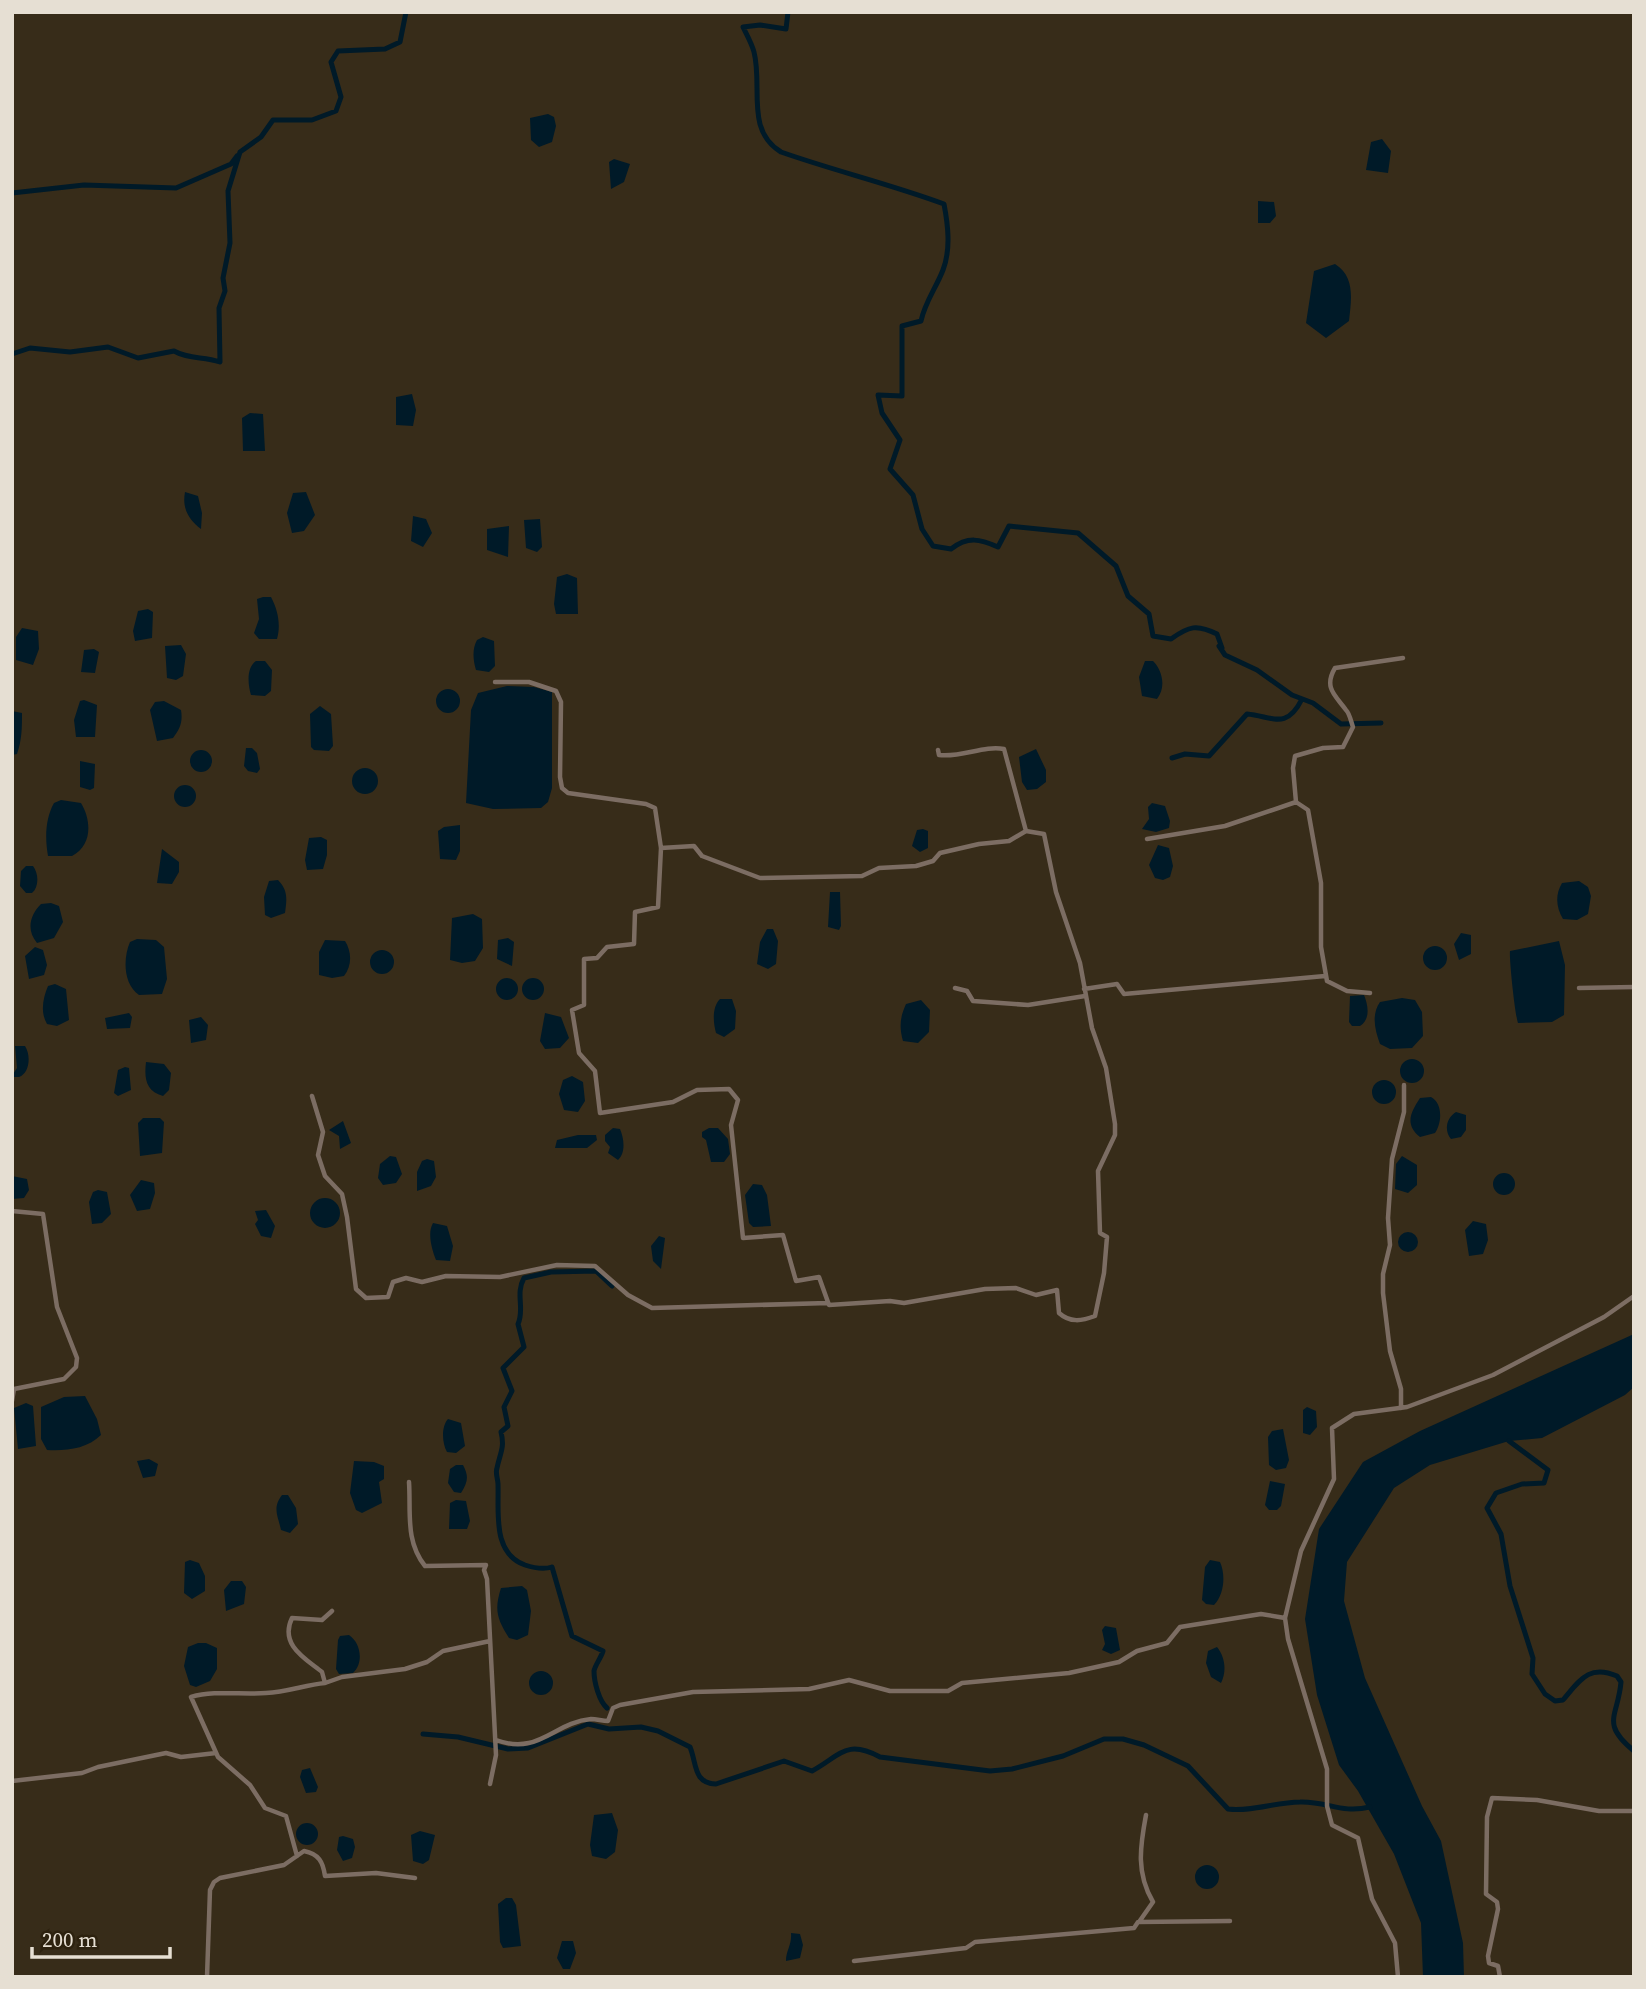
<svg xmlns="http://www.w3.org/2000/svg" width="1646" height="1989" font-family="'Source Serif 4',serif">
<rect width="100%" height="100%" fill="#372c19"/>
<path fill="#001a28" d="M548 114 554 117 556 126 552 142 539 147 531 140 530 118Z
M1382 139 1391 151 1388 173 1366 170 1371 142Z
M614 159 630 164 624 182 611 189 609 162Z
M1258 201 1274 202 1276 216 1270 223H1258Z
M1335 264C1356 277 1351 301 1349 321L1326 338 1306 323 1314 271Z
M412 394 416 410 413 426 396 425V397Z
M250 413 263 414 265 451H243L242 418Z
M185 492 198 496 202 513 201 529C188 519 182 508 185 492Z
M306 492 315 515 304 531 292 533 287 513 293 493Z
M413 516 426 519 432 533 423 547 411 541Z
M540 519 542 547 537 552 526 548 524 520Z
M509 526 508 557 487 550V529Z
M567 574 577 578 578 614H556L554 604 557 577Z
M263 597H271C278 610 281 625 277 639H259L254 633 259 619 257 599Z
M148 609 153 612 152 638 135 641 133 631 138 611Z
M22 628 38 631 39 649 33 665 16 660V637Z
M483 637 494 641 495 666 489 672 476 670C473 660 472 649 477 640Z
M181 645 186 654 183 676 176 680 167 678 165 646Z
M94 649 99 652 95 673 81 672 84 650Z
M256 661H265L272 670 271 691 265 696 251 695C248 685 246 668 256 661Z
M1145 661H1153C1163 671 1166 688 1157 699L1142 696 1139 677Z
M507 686 534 687 552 692V788L548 802 541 808 493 809 466 803 471 710 478 693Z
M436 701a12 12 0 1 1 24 0a12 12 0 1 1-24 0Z
M84 700 97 705 95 737H76L74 720 80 701Z
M164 701 181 710C183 722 180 729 173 738L157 741 150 710 155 702Z
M320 706 331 714 333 746 329 751 314 750 311 747 310 714Z
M12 711 22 713C22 727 22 740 17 754L12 755Z
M246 748H252L257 753 260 769 257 773 248 771 244 766Z
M1036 749 1046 770V782L1037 789 1027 790 1022 782 1019 757Z
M190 761a11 11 0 1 1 22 0a11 11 0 1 1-22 0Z
M80 761 95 764 94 788 90 790 80 787Z
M352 781a13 13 0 1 1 26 0a13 13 0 1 1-26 0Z
M174 796a11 11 0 1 1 22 0a11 11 0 1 1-22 0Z
M61 800 81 803C92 821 92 846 72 856H48C45 839 45 819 54 803Z
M1152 803 1165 806 1170 821 1169 828 1156 832 1142 829 1149 819 1148 807Z
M460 825V851L456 860 440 859 438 831 444 827Z
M923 829 928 831V848L920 852 912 846 917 830Z
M321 837 327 840V855L323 869 307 870 305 860 309 838Z
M1158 845 1169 848 1173 866 1170 877 1163 880 1155 878 1149 865Z
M162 849 179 862V872L172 884 157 883Z
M26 866H33C39 874 39 887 32 893H26L20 886 21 871Z
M278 880C288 890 287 899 285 913L271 918 265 915 264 897 269 881Z
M1579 881 1588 887 1591 896 1588 914 1577 920 1563 919C1556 907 1555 895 1562 883Z
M840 892 841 926 839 930 828 927 830 892Z
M51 903 59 906 63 922 54 938 37 943C26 930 30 915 41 904Z
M473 914 482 919 483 948 475 961 462 963 450 960 452 918Z
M767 929H773L778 941 776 964 768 969 757 964 760 942Z
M1461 933 1471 935V954L1459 960 1454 944Z
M508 938 514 942 512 966 497 959 498 940Z
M137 939 156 940 164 947 167 979 162 994 139 995C123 984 123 958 130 942Z
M325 940 345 941C352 952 352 966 344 976L332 978 319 975V952Z
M1559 941 1565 965 1564 1015 1552 1022 1518 1023C1515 1015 1509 958 1510 951Z
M1423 958a12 12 0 1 1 24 0a12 12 0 1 1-24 0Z
M35 947 43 950 47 965 44 975 29 979 25 956Z
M370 962a12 12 0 1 1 24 0a12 12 0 1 1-24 0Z
M496 989a11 11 0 1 1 22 0a11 11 0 1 1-22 0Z
M522 989a11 11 0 1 1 22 0a11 11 0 1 1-22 0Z
M55 984 66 989 69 1020 57 1026 47 1024C40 1012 43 998 48 986Z
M1364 995C1368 1005 1371 1019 1360 1026H1352L1349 1022 1350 996Z
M1402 998 1415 1000 1422 1012 1423 1036 1412 1048 1390 1049 1380 1044C1375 1030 1371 1015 1380 1002Z
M720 999H732L736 1011 735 1029 724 1037 716 1033C713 1022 712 1007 720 999Z
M921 1000 930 1010 929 1032 918 1043 903 1041C899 1027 900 1017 906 1004Z
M129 1013 132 1017 130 1028 107 1029 105 1018Z
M545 1013 561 1017 569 1038 560 1048 545 1049 540 1041Z
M201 1017 208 1025 206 1040 191 1043 189 1020Z
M15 1046H25C31 1055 30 1073 19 1077H14L13 1074 17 1068Z
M1400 1071a12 12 0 1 1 24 0a12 12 0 1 1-24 0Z
M146 1062 164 1064 171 1073 169 1090 163 1096C146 1091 144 1079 146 1062Z
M125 1067 129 1068 131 1090 118 1096 114 1093 118 1070Z
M572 1076 583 1082 585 1101 578 1112 564 1110 559 1094 563 1080Z
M1372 1092a12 12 0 1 1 24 0a12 12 0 1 1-24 0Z
M1431 1097C1443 1103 1442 1123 1435 1133L1420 1137C1404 1124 1411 1112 1420 1098Z
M1456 1112 1466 1115V1130L1461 1137 1451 1139C1444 1131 1446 1118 1456 1112Z
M143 1118H160L164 1122 162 1153 140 1156 138 1123Z
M343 1121 351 1143 340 1149 339 1136 329 1130Z
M613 1128 620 1129C624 1138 626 1153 618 1160L608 1153 610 1147 605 1141V1135Z
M709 1128H718L728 1139 730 1154 724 1162H711L706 1140 702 1137V1132Z
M578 1135H596L597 1140 587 1148H555L557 1140Z
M390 1156 396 1157 402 1174 396 1183 383 1185 378 1178 380 1164Z
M1402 1156 1417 1165V1185L1408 1193 1395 1189 1396 1164Z
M427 1159 434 1161 436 1177 431 1186 417 1191V1172L422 1161Z
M1493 1184a11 11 0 1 1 22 0a11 11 0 1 1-22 0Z
M12 1176 27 1179 29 1190 24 1198 12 1199Z
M141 1180 154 1183 155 1193 150 1209 137 1211 130 1195Z
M753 1184 762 1185 767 1195 771 1226 753 1227 749 1223 745 1195Z
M98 1190 107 1192 111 1214 102 1223 92 1224 89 1202 93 1192Z
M310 1213a15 15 0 1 1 30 0a15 15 0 1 1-30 0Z
M266 1210 275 1226 271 1238 261 1236 255 1224 258 1220 255 1211Z
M1473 1221 1486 1224 1488 1240 1483 1254 1469 1256 1465 1230Z
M433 1223 447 1226 453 1246 450 1261 436 1260C432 1250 427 1233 433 1223Z
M1398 1242a10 10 0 1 1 20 0a10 10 0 1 1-20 0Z
M659 1236 665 1238 661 1269 653 1261 651 1246Z
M1634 1334V1387L1625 1395 1542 1438 1509 1441 1430 1465 1394 1488 1347 1562 1344 1601 1365 1678 1422 1806 1441 1841 1463 1943 1464 1977H1423L1421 1923 1394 1854 1358 1791 1339 1765 1317 1695 1305 1619 1319 1529 1363 1462 1420 1431Z
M85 1396 97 1419 101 1435C87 1449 66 1451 47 1450L41 1439V1407L64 1397Z
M26 1403 33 1406 36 1446 18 1449 14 1408Z
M1307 1407 1316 1411 1317 1427 1310 1435 1303 1433V1410Z
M448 1419 461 1423 465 1446 456 1453 447 1452C442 1443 441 1427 448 1419Z
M1283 1429 1289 1460 1286 1468 1276 1470 1269 1465 1268 1437 1272 1431Z
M149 1459 158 1464 155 1476 143 1478 137 1461Z
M354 1461 374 1462 384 1466V1479L379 1482 382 1503 362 1513 356 1510 350 1493Z
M456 1465H463C469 1476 468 1482 461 1493L454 1492 448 1483 450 1469Z
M1270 1481 1285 1484 1281 1506 1277 1510H1269L1265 1505Z
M282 1495H288L296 1508 298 1524 290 1533 281 1530C278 1516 272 1508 282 1495Z
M456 1500 466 1501 470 1521 467 1529H449L450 1503Z
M190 1560 199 1563 205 1576V1591L192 1599 184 1593 185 1562Z
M1210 1560 1220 1562C1226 1575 1224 1595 1214 1605L1206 1604 1202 1600 1205 1567Z
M231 1581H242L246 1587 244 1604 226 1611 224 1590Z
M522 1586 527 1590 531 1611 528 1635 517 1640 509 1638C497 1619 494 1610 501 1588Z
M1105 1626 1116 1628 1120 1650 1111 1654 1102 1650 1105 1644 1102 1630Z
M349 1635C361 1643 364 1663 353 1673L339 1674 336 1669 338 1640 340 1636Z
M198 1643H206L217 1648V1669L210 1681 196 1687 190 1685 184 1666 188 1647Z
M1217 1647C1225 1657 1227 1671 1221 1683L1211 1677 1206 1663 1208 1651Z
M529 1683a12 12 0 1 1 24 0a12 12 0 1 1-24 0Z
M310 1768 318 1787 316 1792 306 1793 300 1777 302 1770Z
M612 1813 618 1830 615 1852 606 1859 592 1856 590 1845 594 1815Z
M296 1834a11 11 0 1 1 22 0a11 11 0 1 1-22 0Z
M420 1831 435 1835 429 1860 423 1864 413 1861 411 1835Z
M343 1836 353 1839 355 1847 352 1858 343 1861 337 1850 339 1837Z
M1195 1877a12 12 0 1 1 24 0a12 12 0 1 1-24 0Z
M506 1898H512L516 1905 521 1946 503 1948 500 1942 498 1904Z
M791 1933 800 1934 803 1945 800 1958 786 1961C786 1950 792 1945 791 1933Z
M562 1941H573L576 1953 570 1969H563L557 1958Z"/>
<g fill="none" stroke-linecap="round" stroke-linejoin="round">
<path stroke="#001a28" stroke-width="5" d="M788 12 786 29 760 25 743 27C747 35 752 44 754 52 763 87 745 130 781 152 835 171 890 184 944 204 948 225 951 249 943 270 936 288 925 302 921 321L902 326V396L878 395 882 413 900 440 890 469 913 495 922 529 933 546 951 549C968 536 980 539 998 547L1009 526 1078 533 1116 566 1128 596 1149 614 1153 636 1171 639C1189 626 1197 624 1217 634L1222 648
M12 193 84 185 176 188 231 164 237 156
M12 354 30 348 70 352 108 347 138 358 174 351C190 360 203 356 220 362L219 308 225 291 223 278 230 243 228 191 240 152 261 137 273 120H312L336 111 341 97 331 62 338 51 385 49 400 42 406 12
M1219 646 1225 655 1257 670 1292 695 1313 703 1341 724 1381 723
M1172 758 1185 754 1209 756 1247 714C1272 716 1286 731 1302 699
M1509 1441 1548 1470 1544 1483 1522 1484 1496 1493 1487 1508 1501 1534 1510 1586 1533 1658 1532 1674 1545 1694 1555 1701 1563 1700C1580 1680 1589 1664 1617 1676L1621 1682C1618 1717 1600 1723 1634 1751
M607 1708C599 1701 594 1682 594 1671 595 1665 601 1658 603 1651L572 1636 552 1567C543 1570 534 1568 525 1565 492 1553 499 1513 498 1484 498 1479 495 1473 497 1468 500 1453 505 1448 501 1432L508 1426 504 1407 512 1391 503 1368 524 1347 518 1324C525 1309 515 1294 524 1278L551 1272 596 1271 612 1286
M423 1734 458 1737 508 1749 528 1748 588 1724 609 1729 641 1727 658 1731 690 1747C697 1764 693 1783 716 1784L784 1761 812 1771C841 1755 846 1739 880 1757L990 1771 1012 1769 1063 1756 1104 1739H1123L1144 1745 1188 1766 1228 1809C1252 1812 1276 1802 1300 1802 1327 1801 1341 1814 1370 1807"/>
<path stroke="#7c6d63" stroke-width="4.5" d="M495 682H529L556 691 561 702 560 777 562 788 568 793 646 804 655 808 661 848 694 846 702 856 760 878 862 876 879 868 916 866 933 861 940 853 979 844 1009 841 1026 831 1004 749C984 745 961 758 939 755L938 750
M1296 802 1308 810 1321 883V947L1327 981 1347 991 1370 993
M1147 839 1225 826 1296 802 1293 768 1295 756 1323 748 1343 747 1353 727C1351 722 1350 714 1346 710 1336 696 1323 688 1335 668L1403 658
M661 848 658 907 635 912 634 944 607 947 597 958 584 959V1005L572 1010 579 1053 595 1071 600 1113 673 1102 697 1090 729 1089 738 1100 731 1125 743 1238 783 1235 796 1281 819 1277 829 1305 890 1301 904 1303 985 1289 1016 1288 1036 1295 1057 1290 1059 1313C1070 1323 1082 1321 1095 1316L1104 1273 1107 1237 1100 1233 1098 1171 1115 1135V1124L1106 1068 1092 1028 1080 963 1056 892 1044 834 1026 831
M955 988 967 991 973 1001 1028 1005 1085 996
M1579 988 1634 987
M1084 989 1117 984 1124 994 1325 976
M312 1096 323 1132 318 1155 325 1176 342 1194 347 1217 356 1289 366 1298 388 1297 393 1282 406 1278 422 1282 446 1276 500 1277 557 1265 595 1266 628 1295 652 1308 828 1303
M12 1211 43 1214 57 1307 77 1358 76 1367 64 1379 14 1389 12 1401
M1401 1408V1389L1390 1351 1383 1293V1274L1390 1245 1388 1218 1392 1159 1404 1112V1085
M409 1482C411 1512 405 1541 425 1566L486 1565 484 1570 487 1579 496 1755 490 1784
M332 1611 322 1620 292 1618C279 1645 306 1659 322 1672L325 1683 342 1677 405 1669 427 1662 443 1651 490 1641
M496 1740C539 1756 554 1722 591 1719 597 1719 602 1721 608 1721L613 1708 620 1705 693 1692 809 1689 849 1680 890 1691H948L962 1683 1069 1673 1119 1662 1137 1651 1167 1643 1180 1627 1261 1614 1285 1618
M12 1781 82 1773 98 1767 166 1753 181 1757 216 1753
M297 1856 286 1816 265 1808 250 1785 218 1757 191 1697C215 1690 241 1695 266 1693 287 1692 305 1685 325 1683
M1139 1922 1153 1902C1136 1873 1140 1847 1146 1815
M854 1961 966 1948 975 1942 1134 1928 1138 1922 1230 1921
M207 1977 210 1890 214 1882 220 1878 284 1865 304 1851C319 1854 323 1862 325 1876L376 1873 415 1878
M1398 1977 1395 1943 1372 1899 1358 1838 1332 1825 1327 1806V1769L1288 1639 1285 1618 1301 1551 1334 1479 1332 1428 1354 1414 1407 1407 1493 1375 1604 1317 1634 1296
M1500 1977 1498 1966 1489 1963 1488 1956 1498 1909 1497 1902 1486 1894 1487 1817 1492 1798 1537 1800 1599 1811H1634"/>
</g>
<rect width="1646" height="1989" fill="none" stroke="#e6dfd3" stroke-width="28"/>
<path d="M32 1947v10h138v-10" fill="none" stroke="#e6dfd3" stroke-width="3.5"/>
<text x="42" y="1947" font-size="21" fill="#e6dfd3" stroke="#2d220f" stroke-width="5" paint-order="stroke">200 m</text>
</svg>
